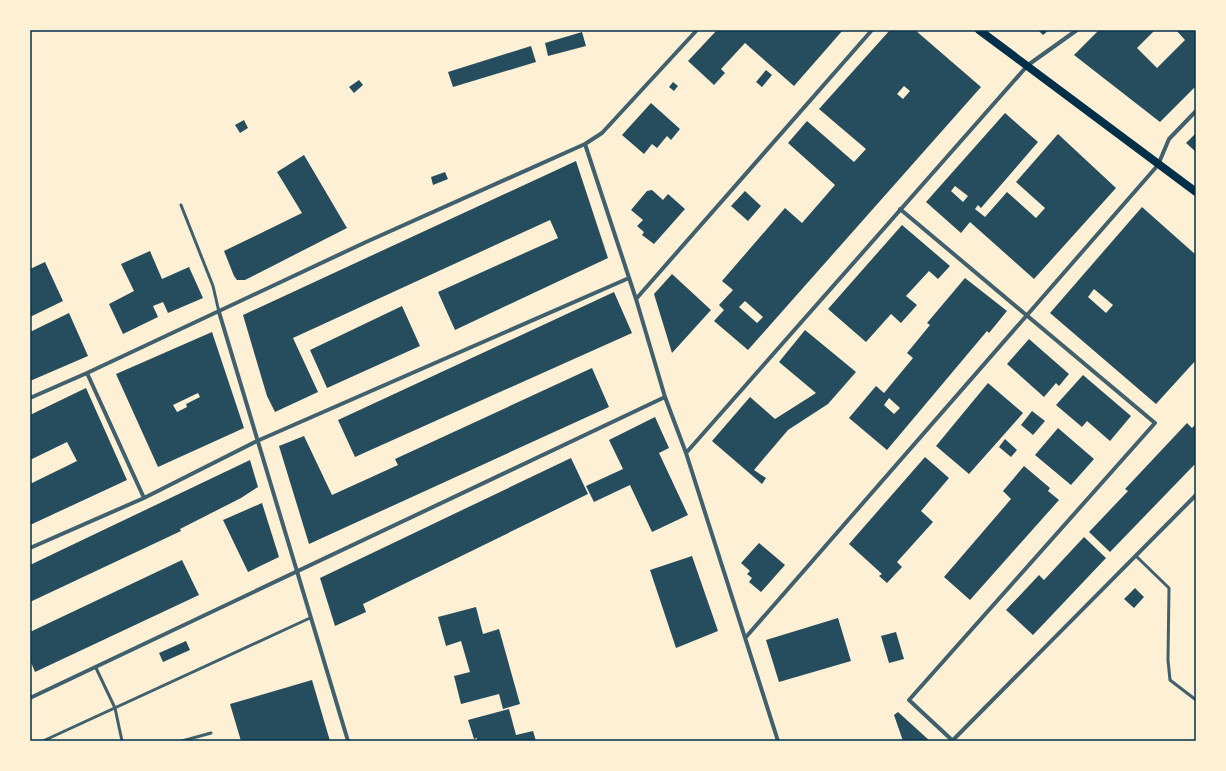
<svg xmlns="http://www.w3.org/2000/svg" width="1226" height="771" font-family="'Noto Sans',sans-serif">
<rect width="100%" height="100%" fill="#fdf0d5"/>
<path fill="#264d5e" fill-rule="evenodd" d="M717 30H843L794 86 745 43 721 69 725 73 714 85 688 61Z
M890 30H915L981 87 748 350 714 321 724 310 719 305 733 290 722 281 785 208 802 223 835 185 788 143 807 121 854 162 866 149 819 109ZM904 86 910 91 903 99 897 94ZM745 301 763 317 757 323 739 307Z
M1038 30H1049L1043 35Z
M1099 30H1155L1137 48 1157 68 1185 40 1176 30H1196V86L1160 122 1074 55Z
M582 32 586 46 548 56 545 43Z
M531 46 536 62 453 87 448 72Z
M766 70 772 75 762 87 756 82Z
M359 80 363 85 354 93 349 87Z
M673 82 678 86 674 91 669 87Z
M651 103 680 129 671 140 667 136 657 148 652 144 644 154 622 135Z
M1005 113 1038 142 981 208 978 205 975 209 985 217 1007 192 1036 218 1045 208 1016 182 1058 134 1116 188 1034 279 970 222 961 233 926 202ZM955 186 968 196 963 202 951 191Z
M244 120 248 128 240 133 235 125Z
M1196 133V152L1186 143Z
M304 155 347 228 245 280H237L234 276 224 251 302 213 277 172Z
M576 161 608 258 455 330 438 292 558 238 550 220 428 276 293 338 318 392 275 412 267 396 243 315Z
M445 172 448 179 433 185 431 177Z
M652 190 663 200 668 194 685 209 654 244 642 235 644 232 637 226 643 220 631 210 647 191Z
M745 191 761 206 748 221 731 206Z
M1142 207 1196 255V360L1156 404 1050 313ZM1094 289 1113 305 1106 313 1088 297Z
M902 225 950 266 938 279 929 271 906 296 917 305 901 323 891 314 866 342 828 309Z
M150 251 162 279 189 267 203 298 168 313 163 302 153 306 158 317 123 334 109 304 134 291 121 264Z
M45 262 63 301 30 317V269Z
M672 274 711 310 672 353 654 294Z
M965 278 1007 311 989 333 987 331 887 450 849 418 876 386 884 393 913 358 907 353 930 325 927 323ZM889 398 900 408 894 414 884 405Z
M614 292 632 333 355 457 338 420Z
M402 306 420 346 327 388 310 350Z
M69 313 88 356 30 381V332Z
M805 330 856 372 828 404 788 430 754 470 766 478 762 484 712 441 750 397 775 419 816 393 779 362Z
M212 332 244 428 158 467 116 374ZM198 393 200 397 186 404 187 407 177 412 173 405Z
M1029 339 1069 374 1059 386 1056 383 1044 397 1007 364Z
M592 368 609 407 309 544 279 446 304 436 332 495 398 465 395 459Z
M1083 375 1131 416 1110 441 1087 421 1082 427 1056 405Z
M988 383 1023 413 969 474 936 446Z
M86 388 127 480 30 525V484L77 461 67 442 30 460V415Z
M1032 411 1045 421 1033 435 1021 425Z
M655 417 669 448 659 453 688 515 652 532 630 485 594 502 586 486 623 469 609 440Z
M1187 423 1192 428 1196 424V463L1110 552 1089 532 1128 491 1125 489Z
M1058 428 1094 459 1071 485 1035 455Z
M1005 439 1017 450 1011 457 999 447Z
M925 457 949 478 921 511 933 522 897 562 902 567 887 583 879 576 882 574 849 544Z
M571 458 588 494 363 604 366 612 335 626 320 578Z
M250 460 258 487 241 498 180 529 181 531 30 602V565Z
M1024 466 1050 488 1048 491 1059 500 970 600 944 577 1011 499 1003 491Z
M262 503 279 557 248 572 223 520Z
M1084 537 1106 558 1033 635 1006 610 1039 575 1044 580Z
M759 543 785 565 761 592 749 582 752 578 747 574 750 571 741 563Z
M692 556 718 631 676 648 650 570Z
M182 560 199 595 35 672 30 660V632Z
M1135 588 1144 597 1134 608 1124 599Z
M476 607 483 634 499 629 520 704 503 709 499 694 461 704 454 676 470 672 461 641 446 646 438 617Z
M838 618 851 661 779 682 766 640Z
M896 632 904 659 889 663 881 636Z
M186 641 190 650 163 662 159 653Z
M312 680 330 741H241L230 704Z
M509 709 516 735 533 731 536 741H477V738L474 739 468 720Z
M898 712 930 741H903L894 715Z"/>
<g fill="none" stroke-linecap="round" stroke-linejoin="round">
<path stroke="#3f606c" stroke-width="3" d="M181 205 213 286 219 312
M1136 556 1169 588 1168 660 1170 680 1196 700
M96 668 115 708 122 741
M43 741 310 618
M182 741 211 733"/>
<path stroke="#3f606c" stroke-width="4" d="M585 144 636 299 665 397 686 453 778 741
M900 209 1155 423 909 700 953 741
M636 299 872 30
M219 312 348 741
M87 373 144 498
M30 398 87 373 366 242 585 144 602 133 697 30
M686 453 1028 65 1077 30
M30 548 144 498 257 441 629 278
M746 637 1158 165 1169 139 1196 111
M30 698 665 397
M952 741 1196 495"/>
<path stroke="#003049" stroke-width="8" d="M979 30 1196 192"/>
</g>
<rect width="1226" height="771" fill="none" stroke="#fdf0d5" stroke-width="62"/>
<rect x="31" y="31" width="1164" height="709" fill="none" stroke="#003049" stroke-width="1.5"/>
</svg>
